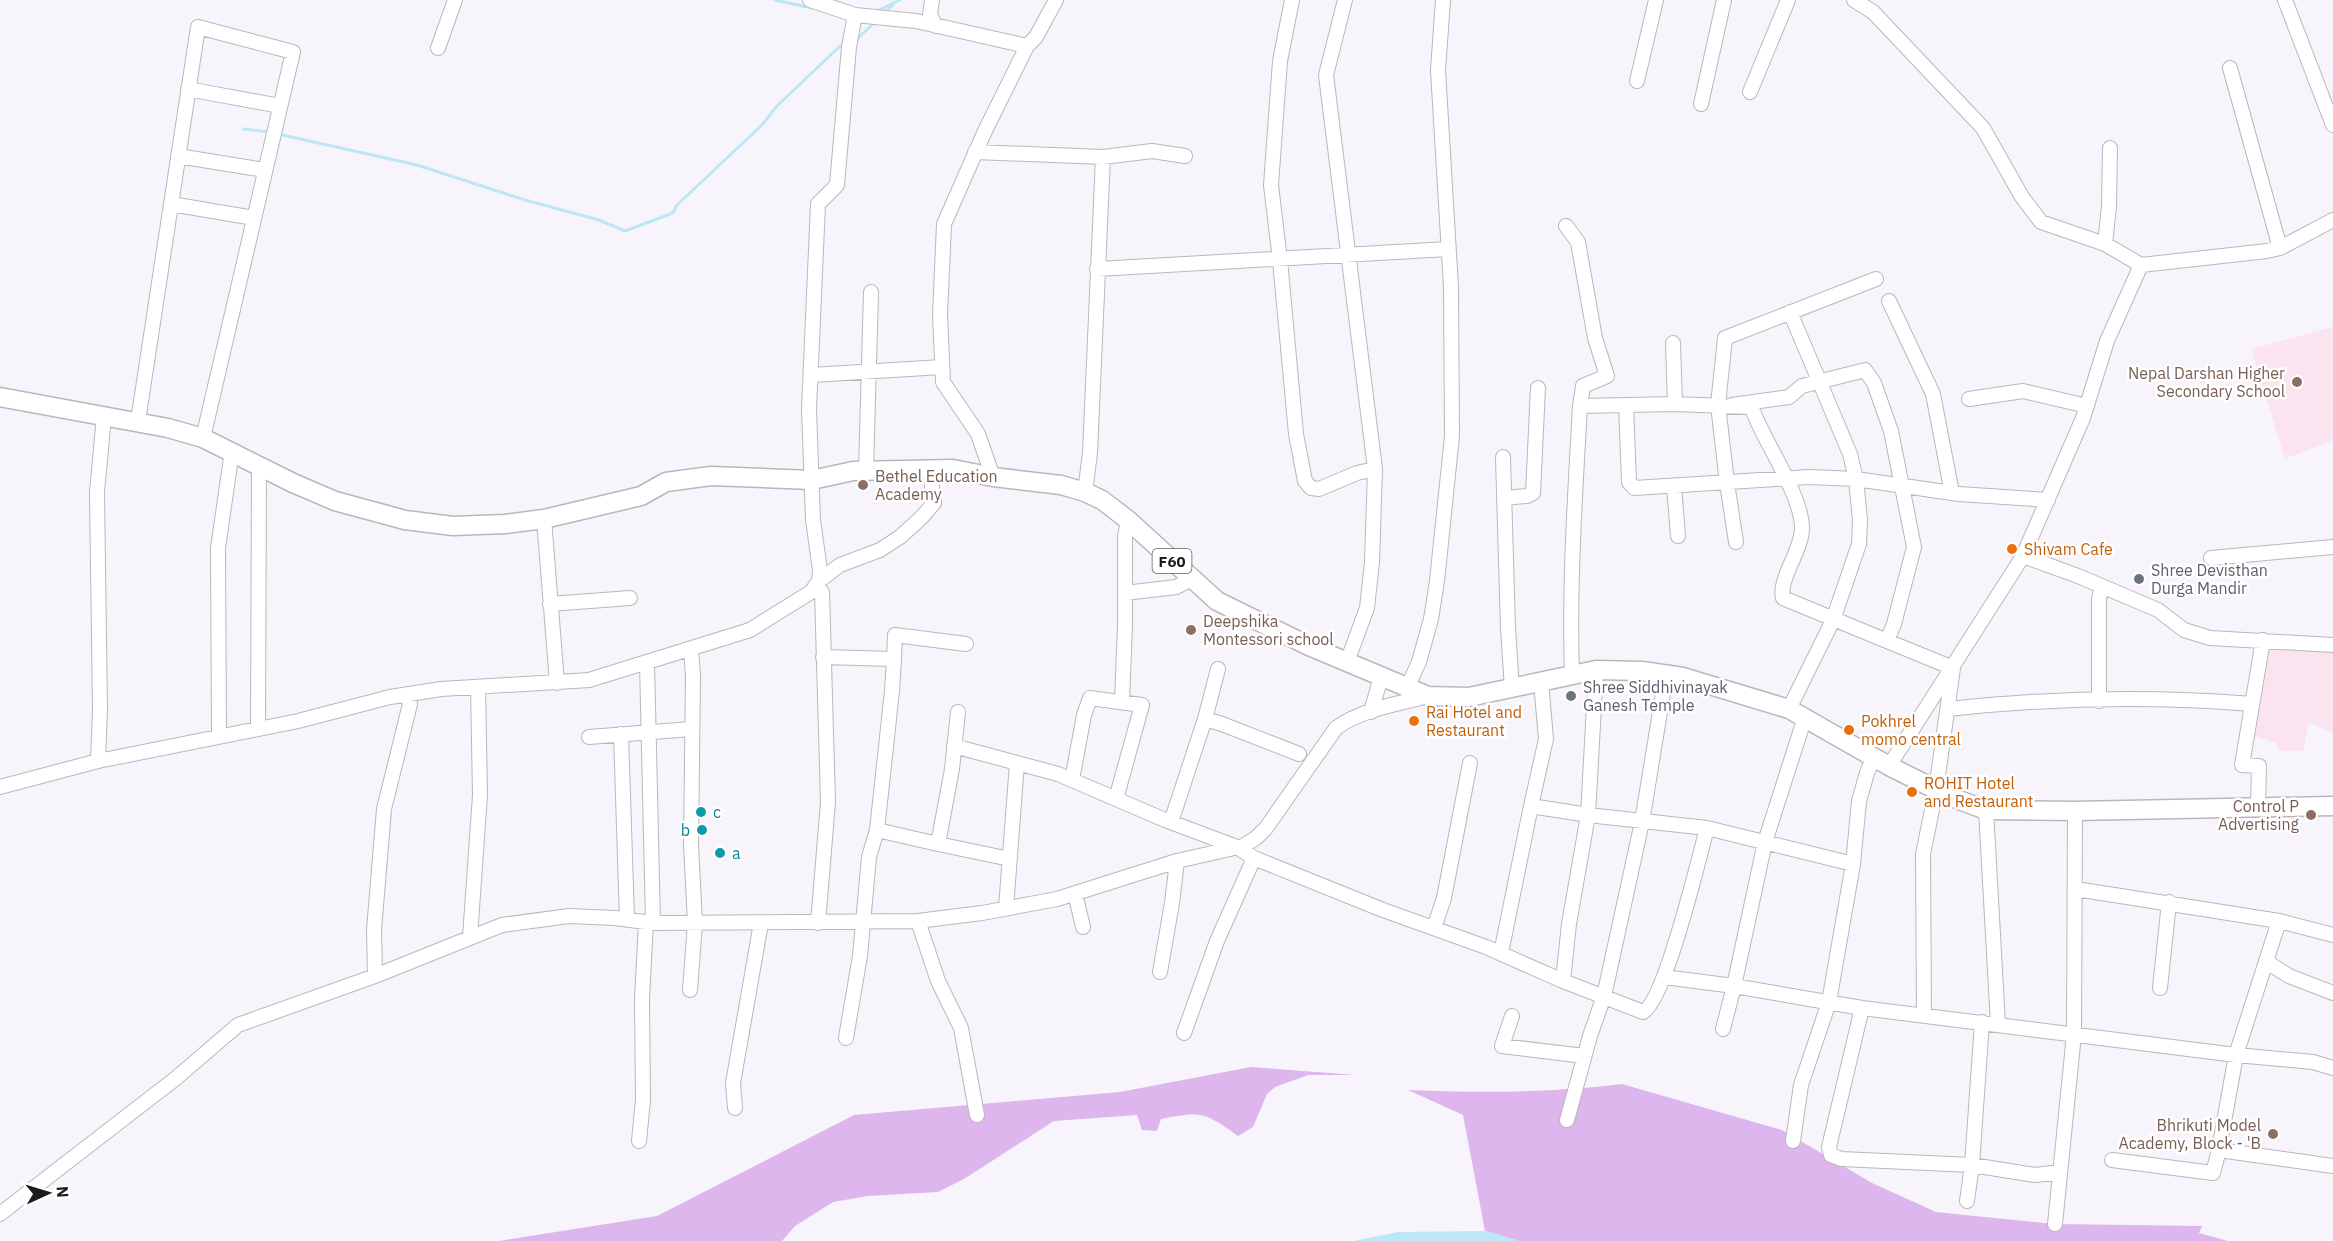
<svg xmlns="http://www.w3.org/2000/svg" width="2333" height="1241" font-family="'IBM Plex Sans',sans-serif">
<rect width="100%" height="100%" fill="#f8f4fb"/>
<path fill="#fbe4f0" d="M2333 327V440L2285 459 2251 349Z
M2266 645 2333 649V733L2309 723 2303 751H2279L2276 743 2251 735Z"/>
<path fill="#dcb6ec" d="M1251 1067 1356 1075H1308L1275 1087 1267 1094 1253 1127 1238 1136C1205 1112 1201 1111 1161 1119L1157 1131 1142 1130 1137 1115 1054 1121 964 1179 938 1192 868 1196 833 1202 795 1226 782 1241H499L657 1216 854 1115 1120 1092Z
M1622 1084 1782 1130 1872 1183 1936 1212 2055 1224 2202 1226 2199 1233 2228 1241H1519L1485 1231 1463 1115 1408 1090C1480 1093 1551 1093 1622 1084Z"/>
<path fill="#bde6f7" d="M1485 1231 1519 1241H1354L1398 1232Z"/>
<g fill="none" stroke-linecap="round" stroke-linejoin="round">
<path stroke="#bde6f7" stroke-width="3" d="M775 0 812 8
M877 11 900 0
M883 14 893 5
M855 41 874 23
M244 129 269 132
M278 134 417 165 525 200 599 220 625 231 673 213 677 205 762 125 777 106 840 46H845"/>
<defs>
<path id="minor" d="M810 0 855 15 916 21 1027 46
M932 0 930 15 936 26
M1292 0 1280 61 1271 185 1280 260 1296 434 1305 481 1311 488 1319 489 1357 473 1375 469
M1345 0 1326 75 1375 469 1372 562 1367 608 1347 662
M1854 0 1873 12 1983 128 2022 197 2041 222 2105 244 2141 265
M2285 0 2333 125
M438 48 455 0
M2230 68 2280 248
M1637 81 1656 0
M188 89 280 106
M1750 92 1788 0
M1701 104 1724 0
M975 152 1103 157 1152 151 1185 156
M178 156 265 170
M171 204 254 218
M1566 226 1578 242 1595 338 1607 376 1583 386 1580 406
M2105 244 2109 206 2110 148
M1097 269 1448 249
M1889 301 1933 394 1952 493
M1673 343 1675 404
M812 375 942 367
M1969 399 2023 391 2087 406
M1626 405 1629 482 1634 488 1809 477 1856 479 1959 494 2048 500
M1732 405 1789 397 1802 386 1865 370 1874 383 1891 431 1914 547 1894 624 1887 641 1953 668 1936 790 1923 854 1924 1015
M138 421 198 27 293 52 203 438
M1503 457 1508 628 1512 689
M866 471 871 292
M993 477 978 434 943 382 940 315 944 224 985 131 1027 46 1036 37 1056 0
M1674 486 1678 536
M1085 492 1090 453 1103 157
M1504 498 1527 496 1533 493 1538 388
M544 519 557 683
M1736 542 1727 483 1718 405 1725 338 1876 279
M2023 556 2078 576 2158 610 2184 630 2210 638 2333 645
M2211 558 2333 547
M819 581 840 565 880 550 900 537 922 517 934 503 930 469
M815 586 822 592 828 802 818 923
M1125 593 1176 587 1192 579
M550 604 630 598
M823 657 894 659 892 691 877 830 938 844 952 769 958 712
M894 659 895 635 966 644
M647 662 653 923
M1596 670 1588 815 1707 828 1853 864
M1572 674C1569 585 1575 496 1580 406L1675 404 1749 407 1753 411C1765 443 1801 494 1802 527 1803 549 1778 579 1783 598L1887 641
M1407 688 1419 662 1431 619 1437 581 1452 436 1451 287 1438 70 1443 0
M2099 701V600L2101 586
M1122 702 1125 625V537L1128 520
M1789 709 1833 620 1859 544 1860 520 1856 479 1850 454 1790 312
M1948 709C2048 698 2151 696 2252 704
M1371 712 1381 677
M1205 719 1218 669
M258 729 259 466
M621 734 627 919
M219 736 218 548 232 451
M589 737 691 729
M954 746 1058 774 1165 820 1237 847 1254 858 1217 941 1184 1033
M98 761 100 710 97 492 104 416
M1889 766 2023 556 2083 418 2107 341 2141 265 2267 251 2280 248 2333 220
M1072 780 1084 715 1090 698 1142 705 1116 799
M0 787 98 761 298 721 390 697 441 689 589 680 750 630 811 592 819 581 820 570 813 520 809 409 818 204 837 185 849 47 855 15
M1531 806 1546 739 1541 682
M2258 807 2259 766 2242 765 2263 640
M1986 810 1998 1024
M1171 822 1205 719 1222 724 1299 754
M938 844 1010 859
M1254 858 1383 910 1486 947 1563 981 1643 1012C1665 1001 1699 858 1707 828
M2076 889 2279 921 2333 935
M1075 893 1083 927
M1006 908 1017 763
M918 921 938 981 961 1028 977 1115
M2279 921 2236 1055 2219 1150 2333 1166
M1434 928 1444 898 1470 763
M470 937 480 795 478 687
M1501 953 1531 806 1588 815 1569 924 1563 981
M2267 962 2289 976 2333 993
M1160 972 1172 903 1177 861
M375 976 374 930 384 809 410 704 407 695
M1664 977 1734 986 1862 1008 2236 1055 2313 1062 2333 1068
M2160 988 2169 902
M690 990 695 923 691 845 693 676 691 649
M1862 1008 1829 1147 1831 1155 1841 1159 1972 1165 1967 1201
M1512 1016 1502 1046 1584 1056
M1982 1022 1972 1165 2035 1175 2060 1172
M1723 1029 1734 986 1765 842 1805 717
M846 1038 860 956 869 857 877 830
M735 1108 733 1083 761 923
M1567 1120 1590 1036 1604 996 1642 822 1666 675
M639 1141 643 1100 642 999 646 922
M1793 1141 1801 1085 1829 1002 1853 864 1859 801 1867 773 1874 756
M2112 1160 2213 1173 2219 1150
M0 1214 175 1079 238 1025 375 976 502 925 569 916 615 918 653 923 918 921 982 913 1057 899 1177 861 1243 846 1256 838 1266 828 1336 728C1362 709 1398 704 1428 696
M2055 1224 2074 1034 2075 811"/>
<path id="major" d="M0 397 168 428 203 438 293 483 335 501 405 520 453 526 505 524 544 519 641 496 666 482 711 476 812 480 853 471 953 469 993 477 1061 485 1085 492 1102 500 1128 520 1217 601 1309 646 1428 696 1469 697 1596 670 1642 671 1683 677 1789 709 1889 766 1951 797 1986 810 2075 811 2333 806"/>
</defs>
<use href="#minor" stroke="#bbb6bd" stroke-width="16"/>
<use href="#major" stroke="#bbb6bd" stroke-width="21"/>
<use href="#minor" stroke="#fff" stroke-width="14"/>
<use href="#major" stroke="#fff" stroke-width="18"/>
</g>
<g fill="#8d6e63" stroke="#fff" stroke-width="2">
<circle cx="2297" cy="382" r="6"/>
<circle cx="863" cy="485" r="6"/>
<circle cx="1191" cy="630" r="6"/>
<circle cx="2311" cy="815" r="6"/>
<circle cx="2273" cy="1134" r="6"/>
</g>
<g fill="#e8710a" stroke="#fff" stroke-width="2">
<circle cx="2012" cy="549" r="6"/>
<circle cx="1414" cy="721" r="6"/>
<circle cx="1849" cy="730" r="6"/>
<circle cx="1912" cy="792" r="6"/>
</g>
<g fill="#6b7280" stroke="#fff" stroke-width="2">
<circle cx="2139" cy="579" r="6"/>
<circle cx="1571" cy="696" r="6"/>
</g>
<g fill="#0f9aa8" stroke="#fff" stroke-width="2">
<circle cx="701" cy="812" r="6"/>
<circle cx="702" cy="830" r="6"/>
<circle cx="720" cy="853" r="6"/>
</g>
<g text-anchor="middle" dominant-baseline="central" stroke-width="5" stroke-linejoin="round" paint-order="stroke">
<rect fill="#fff" stroke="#615f62" stroke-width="1.5" x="1152.5" y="549" width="39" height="24" rx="4.5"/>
<g font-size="15" font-weight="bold" fill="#1d1b1e">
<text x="1172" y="561">F60</text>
</g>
<g font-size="16" fill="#785e54" stroke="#fff" text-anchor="end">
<text x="2285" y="373">Nepal Darshan Higher<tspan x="2285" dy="18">Secondary School</tspan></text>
<text x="875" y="476" text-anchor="start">Bethel Education<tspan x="875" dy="18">Academy</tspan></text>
<text x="1203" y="621" text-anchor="start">Deepshika<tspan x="1203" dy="18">Montessori school</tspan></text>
<text x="2299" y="806">Control P<tspan x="2299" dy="18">Advertising</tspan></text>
<text x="2261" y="1125">Bhrikuti Model<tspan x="2261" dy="18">Academy, Block - 'B</tspan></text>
</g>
<g font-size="16" fill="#c56008" stroke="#fff" text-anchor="start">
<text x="2024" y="549">Shivam Cafe</text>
<text x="1426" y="712">Rai Hotel and<tspan x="1426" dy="18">Restaurant</tspan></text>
<text x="1861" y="721">Pokhrel<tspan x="1861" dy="18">momo central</tspan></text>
<text x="1924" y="783">ROHIT Hotel<tspan x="1924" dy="18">and Restaurant</tspan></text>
</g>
<g font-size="16" fill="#5b616d" stroke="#fff" text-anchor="start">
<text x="2151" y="570">Shree Devisthan<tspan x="2151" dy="18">Durga Mandir</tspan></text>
<text x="1583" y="687">Shree Siddhivinayak<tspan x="1583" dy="18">Ganesh Temple</tspan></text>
</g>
<g font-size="16" fill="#0d838f" stroke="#fff" text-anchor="start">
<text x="713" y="812">c</text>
<text x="690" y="830" text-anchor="end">b</text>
<text x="732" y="853">a</text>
</g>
</g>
<g transform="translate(48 1193) rotate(86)" stroke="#ffffff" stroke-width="4.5" paint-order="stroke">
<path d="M0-4.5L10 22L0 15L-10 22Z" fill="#1d1b1e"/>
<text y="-9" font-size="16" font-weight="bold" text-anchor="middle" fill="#1d1b1e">N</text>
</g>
</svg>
